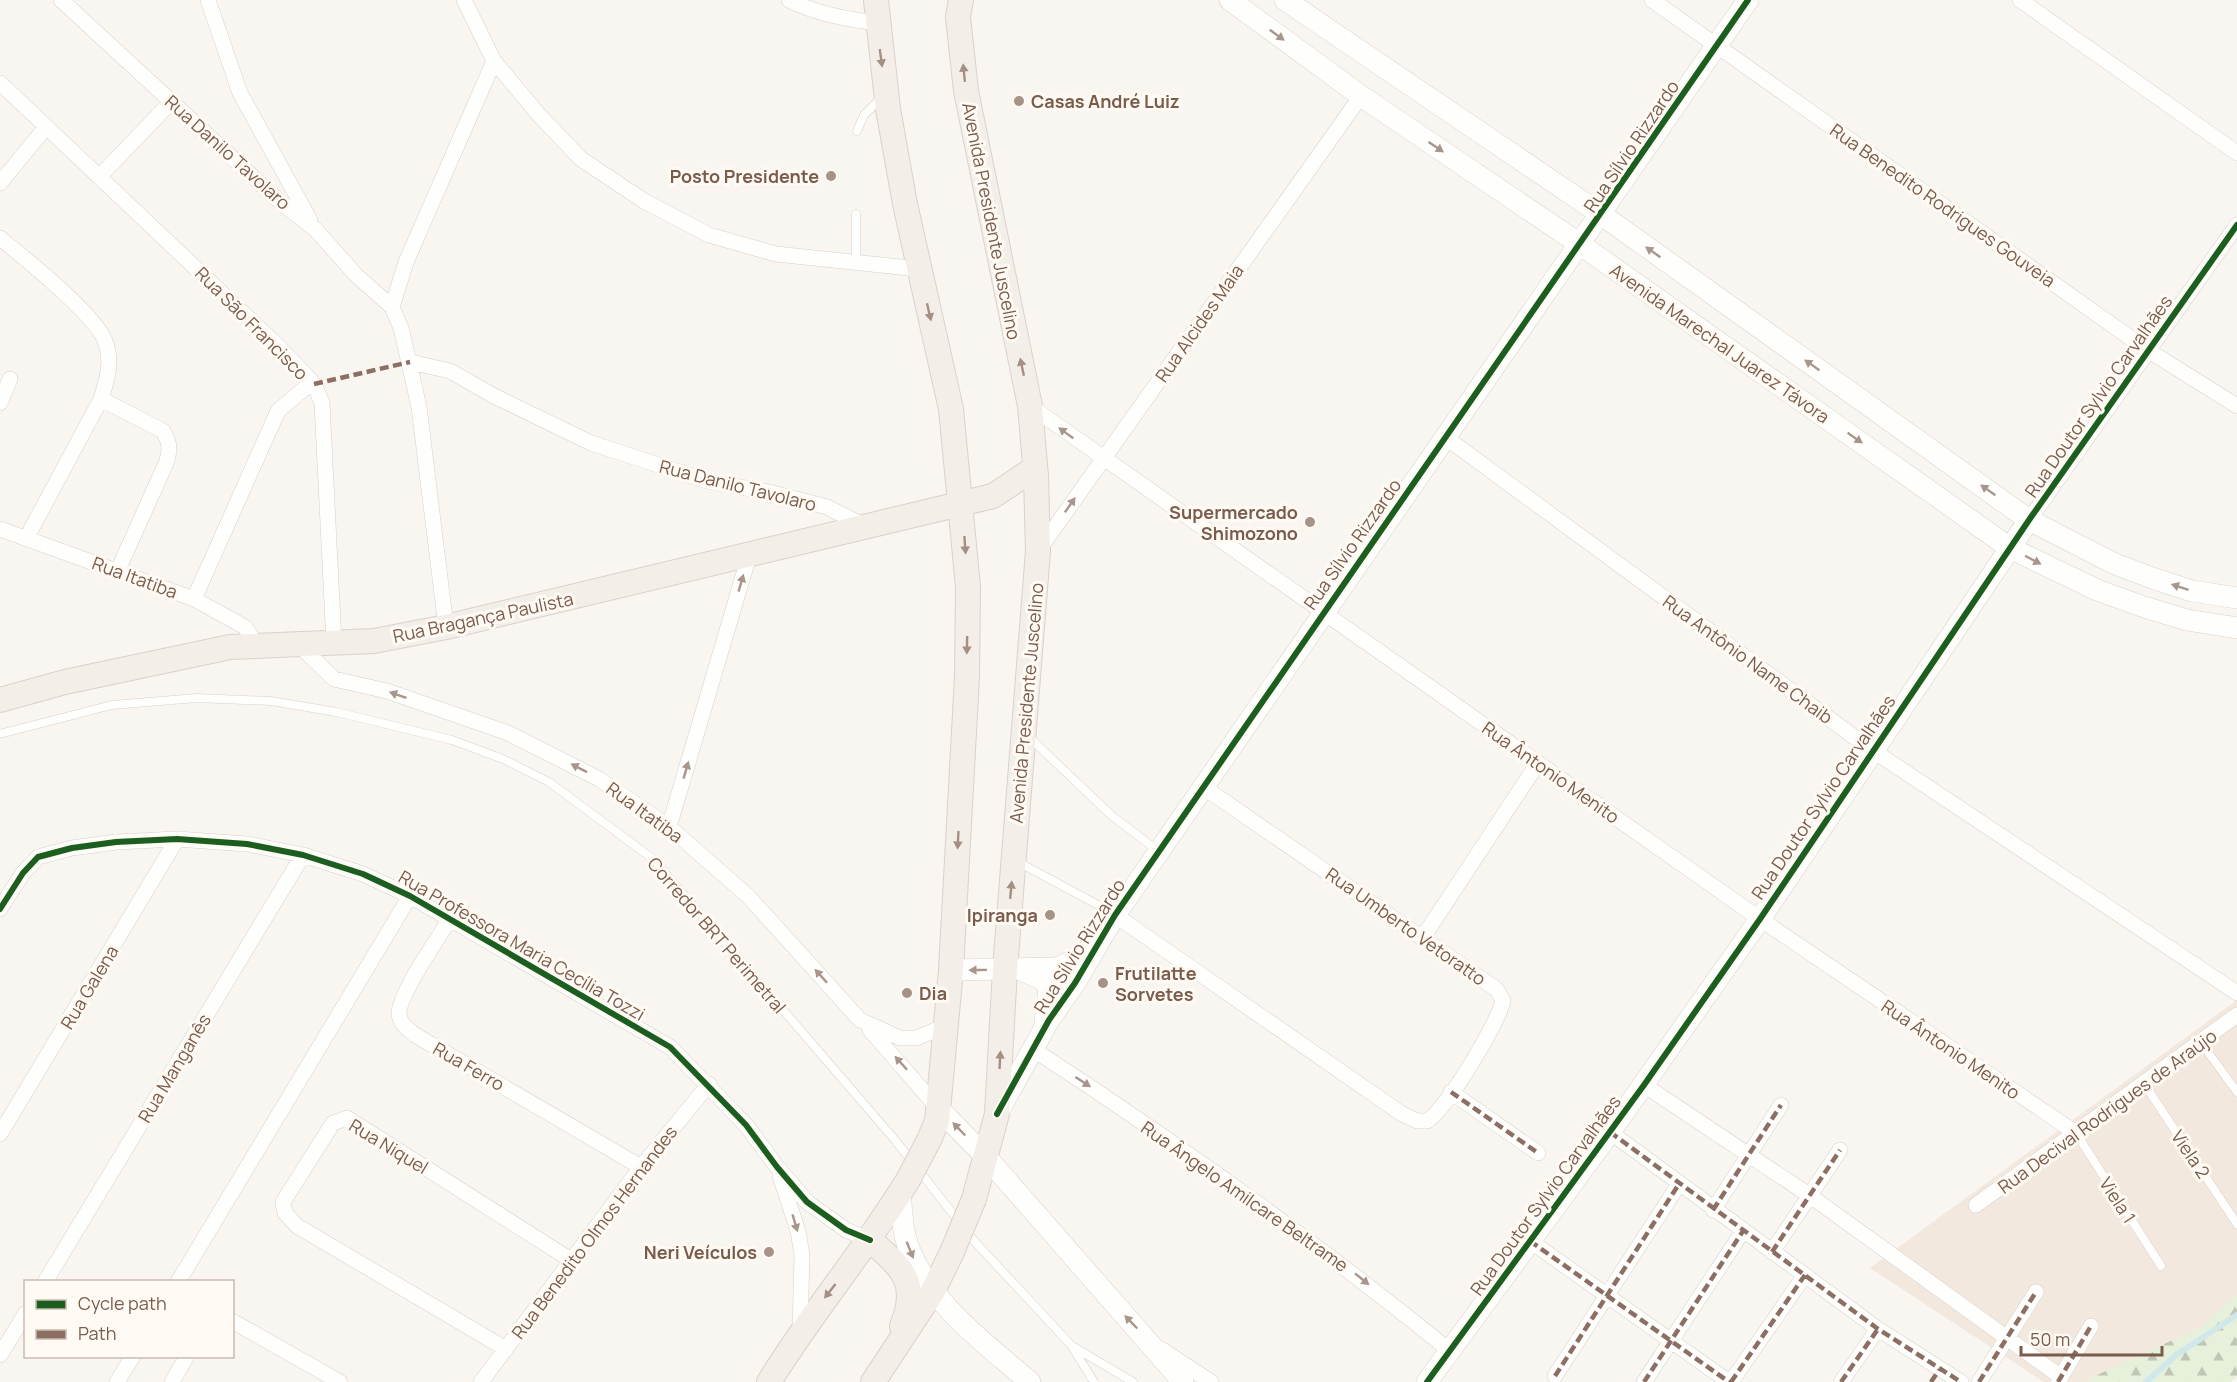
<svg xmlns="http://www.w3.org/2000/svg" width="2237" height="1382" font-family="Manrope,sans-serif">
<defs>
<pattern id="forest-firs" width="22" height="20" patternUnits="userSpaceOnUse" patternTransform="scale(1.5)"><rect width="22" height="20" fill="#e7f0db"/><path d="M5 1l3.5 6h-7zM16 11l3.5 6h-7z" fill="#c0c6b4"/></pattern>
</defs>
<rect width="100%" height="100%" fill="#f9f5f0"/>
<path fill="#f2e8de" d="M2237 1000V1295L2150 1382H2044L1870 1268Z"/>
<path fill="url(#forest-firs)" d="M2237 1294V1376L2231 1382H2082L2205 1325 2206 1321Z"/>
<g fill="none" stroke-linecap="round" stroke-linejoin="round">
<path stroke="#d0e8ea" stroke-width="6" d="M2146 1382 2176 1355 2237 1315"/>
<defs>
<path id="lane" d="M857 131 864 115 883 96
M856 263V214
M0 734 112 705 197 698 271 701 336 712 452 740 503 759 549 782 653 859 895 1140 975 1242 1071 1345 1094 1382
M1029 737 1112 816 1157 850
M1018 862 1113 913
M2202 1044 2237 1092
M2145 1085 2237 1224
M2076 1133 2161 1266
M1072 1346 1133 1382"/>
<path id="street" d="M61 0 278 200 315 229 356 275 392 307
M208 0 240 93 310 220
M464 0 494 61 539 115 581 159 644 201 709 235 776 254 919 269
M789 0C817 14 846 19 877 23
M1652 0 2149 351 2237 406
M2020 0 2237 153
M0 83 279 347 314 384 322 403 334 643
M100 176 172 101
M0 183 46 127
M0 238C24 258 95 314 105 341 113 361 107 380 101 399L163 431C170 443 170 448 167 461L118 570
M410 362 450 371 494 396 591 443 707 481 773 493 827 507 867 527
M0 403 10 379
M1030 406 1760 919 2076 1133
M1445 437 1872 750 2237 993
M2029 520 2237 225
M0 529 194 599 245 627 256 645
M27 537 101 399
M1038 551 1361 96
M194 599 278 411 305 388 314 384
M446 627 419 407 401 328 392 307 406 262 494 61
M298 644 334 679 387 691 508 733 599 779 669 827 748 896 860 1020 900 1038H916L946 1026
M669 827 749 556
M0 909 23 873 38 857 72 848 116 842 177 839 247 844 303 855 363 874 410 896 670 1047 746 1125 777 1167 807 1202 846 1230 870 1240
M1115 915 1402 1114 1417 1121H1427C1446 1110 1499 1022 1503 1000L1496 989 1202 786
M450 919C439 937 398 995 399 1014 400 1024 408 1029 415 1035L641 1167
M1423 937 1538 763
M870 1030 938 1108
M1034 1050C1177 1143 1317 1243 1449 1350
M1644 1085 1809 1195 2061 1377
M1451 1092 1538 1153
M1610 1132 1878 1329 1961 1382
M0 1134 177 839
M780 1176 798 1231 802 1255 800 1331
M1976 1205 2237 1015
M1713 1210 1781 1105
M1530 1241 1729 1382
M1772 1252 1840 1150
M45 1282 303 855
M178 1282 410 896
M232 1321 340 1382
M506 1349 297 1226 285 1213 283 1202 333 1123 347 1118 571 1260
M1161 1349 1211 1382
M0 1355 26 1313
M1555 1376 1679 1184
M117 1382 133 1356
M172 1382 187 1356
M481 1382 641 1167 709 1084
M1644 1382 1743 1231
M1731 1382 1805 1275
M1841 1382 1878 1329
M1979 1382 2036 1292
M2058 1382 2091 1326"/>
<path id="secondary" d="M1230 0 1361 96 1581 245 2010 548 2097 590 2144 607 2187 620 2237 628
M1285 0 1602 215 2029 520 2115 564 2155 579 2192 591 2237 598
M951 970 1057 968 1074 960 1092 946
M1023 971 1044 980 1049 989 1045 1023
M938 1108 987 1158 1183 1382
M997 1114 1049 1020 1075 983 1115 915 1748 0
M900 1192C902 1212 902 1233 910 1251 932 1305 987 1345 1030 1382
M1427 1382 1610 1132 1760 919 2029 520"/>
<path id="primary" d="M876 0 888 109 905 204 951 409 968 587 967 677 951 970 937 1121 929 1140
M961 0 958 17 966 91 1030 406 1036 476 1038 551 1005 969 997 1114 974 1199
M0 700 65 682 230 647 374 641 446 627 993 496 1035 468
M870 1240C902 1268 920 1282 902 1326
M769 1382C812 1312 865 1250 908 1180
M873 1382 933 1291 952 1252"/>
</defs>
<use href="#lane" stroke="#d7d1cb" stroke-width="9"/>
<use href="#street" stroke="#d7d1cb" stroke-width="16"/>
<use href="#secondary" stroke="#d9d2cb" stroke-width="22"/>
<use href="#primary" stroke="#dad1cc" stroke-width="26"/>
<use href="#lane" stroke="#fefefd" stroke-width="8"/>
<use href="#street" stroke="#fefefd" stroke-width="15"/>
<use href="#secondary" stroke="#fefefd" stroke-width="21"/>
<use href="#primary" stroke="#f3eee8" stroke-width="24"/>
<defs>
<path id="primary-bridge" d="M908 1180 929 1140
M952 1252 974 1199"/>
</defs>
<use href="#primary-bridge" stroke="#dad1cc" stroke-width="26" stroke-linecap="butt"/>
<use href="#primary-bridge" stroke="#f3eee8" stroke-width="24"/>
<path stroke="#8d6e63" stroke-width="4.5" stroke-dasharray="9 4.5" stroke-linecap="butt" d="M314 384 410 362
M1451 1092 1538 1153
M1610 1132 1878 1329 1961 1382
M1713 1210 1781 1105
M1530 1241 1729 1382
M1772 1252 1840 1150
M1555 1376 1679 1184
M1644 1382 1743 1231
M1731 1382 1805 1275
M1841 1382 1878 1329
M1931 1382 1939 1370
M1979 1382 2036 1292
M2058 1382 2091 1326"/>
<defs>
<path id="cycleway" d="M0 909 23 873 38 857 72 848 116 842 177 839 247 844 303 855 363 874 410 896 670 1047 746 1125 777 1167 807 1202 846 1230 870 1240
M997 1114 1049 1020 1075 983 1115 915 1748 0
M1427 1382 1644 1085 1760 919 2029 520 2237 225"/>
</defs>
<use href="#cycleway" stroke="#fffaf3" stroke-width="10"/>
<use href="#cycleway" stroke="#1b5e20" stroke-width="6"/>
</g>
<defs><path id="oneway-solid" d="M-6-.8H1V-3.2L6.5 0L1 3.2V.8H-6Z" transform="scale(1.5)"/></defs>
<g fill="#a8958b">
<use href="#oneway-solid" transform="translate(1277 35) rotate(36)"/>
<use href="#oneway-solid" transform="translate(1436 147) rotate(34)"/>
<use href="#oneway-solid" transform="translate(1653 252) rotate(-145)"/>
<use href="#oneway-solid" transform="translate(1812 365) rotate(-145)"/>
<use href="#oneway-solid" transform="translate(1066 433) rotate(-144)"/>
<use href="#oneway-solid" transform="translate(1855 438) rotate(35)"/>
<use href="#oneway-solid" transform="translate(1988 490) rotate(-145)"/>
<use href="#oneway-solid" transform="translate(1070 505) rotate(-55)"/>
<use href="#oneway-solid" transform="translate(2033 560) rotate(28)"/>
<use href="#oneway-solid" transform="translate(741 583) rotate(-74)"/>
<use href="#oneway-solid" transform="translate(2180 587) rotate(-162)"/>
<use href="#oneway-solid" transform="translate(398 695) rotate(-161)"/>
<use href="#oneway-solid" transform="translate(579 768) rotate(-153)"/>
<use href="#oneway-solid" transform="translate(686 770) rotate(-74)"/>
<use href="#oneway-solid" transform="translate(978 970) rotate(179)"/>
<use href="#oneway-solid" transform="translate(821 976) rotate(-132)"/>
<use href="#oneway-solid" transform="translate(901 1063) rotate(-132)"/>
<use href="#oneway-solid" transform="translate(1083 1082) rotate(33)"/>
<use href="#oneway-solid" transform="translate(959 1129) rotate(-134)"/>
<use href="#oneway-solid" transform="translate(795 1223) rotate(74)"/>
<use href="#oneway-solid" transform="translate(910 1250) rotate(68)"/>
<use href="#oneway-solid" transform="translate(1362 1279) rotate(39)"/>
<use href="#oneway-solid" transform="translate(1131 1322) rotate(-134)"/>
</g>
<g fill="#a48f83">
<use href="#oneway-solid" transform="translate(881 58) rotate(82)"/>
<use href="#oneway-solid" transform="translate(964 73) rotate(-96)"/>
<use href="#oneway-solid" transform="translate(929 312) rotate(77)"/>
<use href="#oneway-solid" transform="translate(1022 367) rotate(-102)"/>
<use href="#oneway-solid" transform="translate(965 545) rotate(86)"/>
<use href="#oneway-solid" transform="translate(967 645) rotate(91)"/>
<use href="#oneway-solid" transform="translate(958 840) rotate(93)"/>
<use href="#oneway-solid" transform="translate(1011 890) rotate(-85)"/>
<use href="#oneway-solid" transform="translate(1000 1060) rotate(-87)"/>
<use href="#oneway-solid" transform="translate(830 1291) rotate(128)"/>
</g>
<g fill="#a69286" stroke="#fffaf3" stroke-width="2">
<circle cx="1019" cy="101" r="6"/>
<circle cx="831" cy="176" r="6"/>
<circle cx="1310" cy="522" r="6"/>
<circle cx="1050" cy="915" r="6"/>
<circle cx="1103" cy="983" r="6"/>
<circle cx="907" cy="993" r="6"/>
<circle cx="769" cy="1252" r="6"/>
</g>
<g text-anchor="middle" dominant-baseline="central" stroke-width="6" stroke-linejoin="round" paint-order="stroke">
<g font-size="18" font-weight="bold" fill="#7a5c4d" stroke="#fffaf3" text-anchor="end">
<text x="1031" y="101" text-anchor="start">Casas André Luiz</text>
<text x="819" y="176">Posto Presidente</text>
<text x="1298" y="512">Supermercado<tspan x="1298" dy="21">Shimozono</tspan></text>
<text x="1038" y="915">Ipiranga</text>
<text x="1115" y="973" text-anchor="start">Frutilatte<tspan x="1115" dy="21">Sorvetes</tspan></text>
<text x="919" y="993" text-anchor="start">Dia</text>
<text x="757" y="1252">Neri Veículos</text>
</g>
<g font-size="18" fill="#7a5c4d" stroke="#fffaf3">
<text transform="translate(1631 146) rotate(-56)">Rua Sílvio Rizzardo</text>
<text transform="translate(228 152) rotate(42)">Rua Danilo Tavolaro</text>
<text transform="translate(1943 205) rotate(35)">Rua Benedito Rodrigues Gouveia</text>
<text transform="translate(992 221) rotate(79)">Avenida Presidente Juscelino</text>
<text transform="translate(252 323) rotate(45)">Rua São Francisco</text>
<text transform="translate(1199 323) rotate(-55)">Rua Alcides Maia</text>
<text transform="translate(1720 343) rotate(35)">Avenida Marechal Juarez Távora</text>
<text transform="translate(2098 396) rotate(-55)">Rua Doutor Sylvio Carvalhães</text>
<text transform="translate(738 485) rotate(14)">Rua Danilo Tavolaro</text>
<text transform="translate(1352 544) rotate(-55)">Rua Sílvio Rizzardo</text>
<text transform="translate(135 577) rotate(20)">Rua Itatiba</text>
<text transform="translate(483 617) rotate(-12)">Rua Bragança Paulista</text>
<text transform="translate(1748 659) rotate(36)">Rua Antônio Name Chaib</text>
<text transform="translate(1026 703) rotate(-85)">Avenida Presidente Juscelino</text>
<text transform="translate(1551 772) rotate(35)">Rua Ântonio Menito</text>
<text transform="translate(1823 797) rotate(-56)">Rua Doutor Sylvio Carvalhães</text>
<text transform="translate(645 812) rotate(36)">Rua Itatiba</text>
<text transform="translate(1406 926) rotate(35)">Rua Umberto Vetoratto</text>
<text transform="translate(717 935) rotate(49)">Corredor BRT Perimetral</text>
<text transform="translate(522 945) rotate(30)">Rua Professora Maria Cecília Tozzi</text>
<text transform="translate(1079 946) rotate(-58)">Rua Sílvio Rizzardo</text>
<text transform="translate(89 987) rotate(-59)">Rua Galena</text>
<text transform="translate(1951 1049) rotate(34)">Rua Ântonio Menito</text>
<text transform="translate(469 1066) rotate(30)">Rua Ferro</text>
<text transform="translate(174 1068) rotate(-59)">Rua Manganês</text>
<text transform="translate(2107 1111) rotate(-36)">Rua Decival Rodrigues de Araújo</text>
<text transform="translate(389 1146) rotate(31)">Rua Niquel</text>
<text transform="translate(2191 1154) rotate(56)">Viela 2</text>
<text transform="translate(1545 1195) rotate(-54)">Rua Doutor Sylvio Carvalhães</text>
<text transform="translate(1245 1196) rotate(35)">Rua Ângelo Amilcare Beltrame</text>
<text transform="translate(2118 1200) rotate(57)">Viela 1</text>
<text transform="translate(594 1232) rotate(-53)">Rua Benedito Olmos Hernandes</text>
</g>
</g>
<rect x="24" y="1280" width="210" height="78" fill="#fffaf3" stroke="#cabbb1" stroke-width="1.5"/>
<rect x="36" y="1300" width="30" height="9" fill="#1b5e20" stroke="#cabbb1" stroke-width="1.5"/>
<text x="78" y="1310" font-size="18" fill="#7a5c4d">Cycle path</text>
<rect x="36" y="1330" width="30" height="9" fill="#8d6e63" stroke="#cabbb1" stroke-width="1.5"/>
<text x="78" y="1340" font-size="18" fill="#7a5c4d">Path</text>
<path d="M2021 1346v9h141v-9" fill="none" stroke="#7a5c4d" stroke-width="3"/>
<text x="2030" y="1346" font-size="18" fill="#7a5c4d" stroke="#fffaf3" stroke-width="4.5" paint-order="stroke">50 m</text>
</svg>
